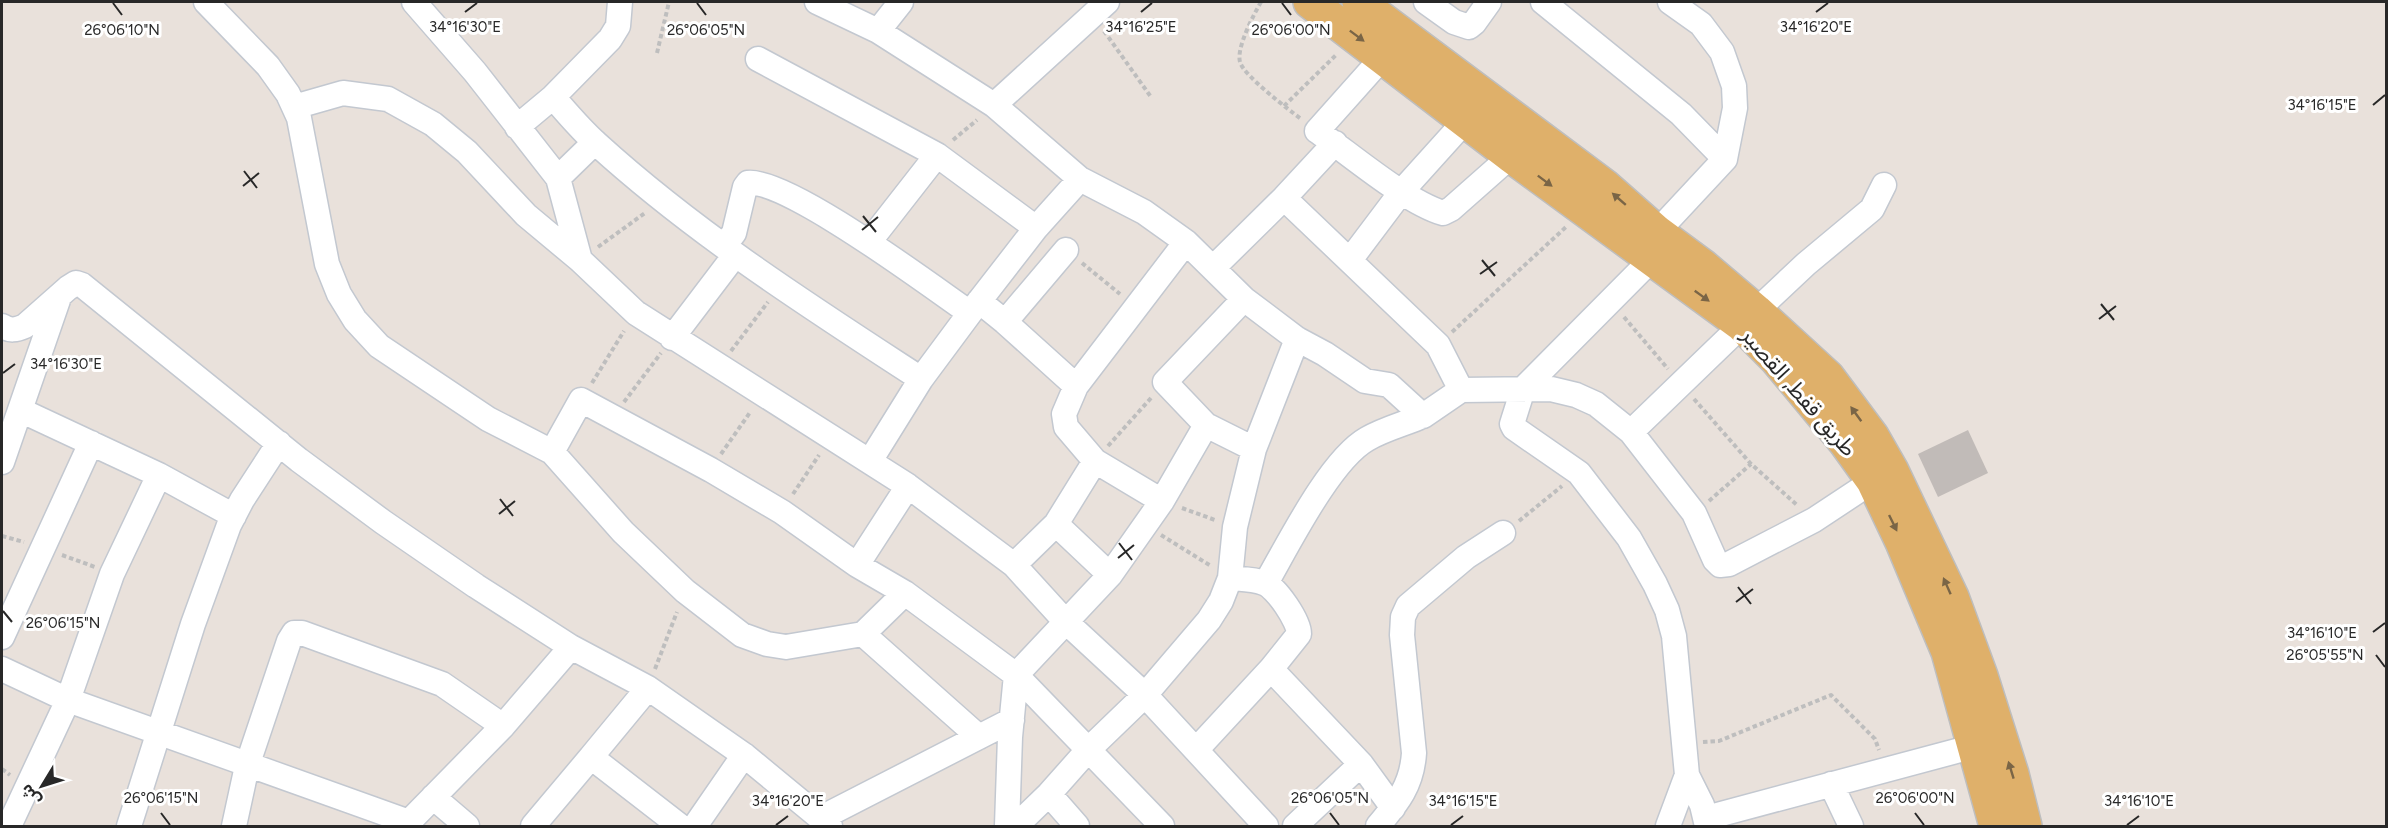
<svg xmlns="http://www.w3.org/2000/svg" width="2388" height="828" font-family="Figtree,'Noto Sans Arabic',sans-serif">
<rect width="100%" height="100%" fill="#e9e1db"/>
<path fill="#c1bbb8" d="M1968 430 1988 473 1938 497 1918 454Z"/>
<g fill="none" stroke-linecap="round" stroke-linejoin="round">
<defs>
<path id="street" d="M206 2 268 66 288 94 299 118 327 264 339 294 355 320 379 346 488 419 552 452 623 532 685 591 742 635 767 644 786 647 863 634 905 593
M414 2 475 72 558 178 580 260
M817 2 878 31 994 105 1080 179 1144 212 1186 242 1244 299 1297 339 1325 354 1365 381 1389 385 1423 416 1461 390 1551 389 1576 395 1596 404 1631 432 1694 513 1715 560 1720 565 1729 564 1814 520 1873 481
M1426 2 1454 22 1469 27 1474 23 1489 2
M1543 2 1681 114 1725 159
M878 31 901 2
M1383 57 1317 131C1350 154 1406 202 1443 213L1451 209 1511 156
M758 59 937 155 1036 228
M553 97C567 113 581 130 597 144 696 234 809 306 921 379
M994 105 1107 2
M294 107 343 93 388 99 433 124 467 152 526 215 580 260 636 313 908 486 1014 565 1065 621 1145 695 1266 826
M517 127 553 97 610 39 618 26 620 2
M558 178 595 142
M1284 198 1438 345 1461 390
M1657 232 1725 159 1735 108 1734 86 1722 52 1701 24 1670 2
M869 242 937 155
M724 246 734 233 745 187 748 183C787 178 932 287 970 313
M1652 259 1523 389 1512 424 1514 428 1579 473 1629 538 1655 584 1667 610 1674 636 1687 775 1702 805 1707 826
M1350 260 1402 191 1466 120
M1213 268 1284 198 1335 143
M1244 299 1165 382 1206 425 1254 449
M979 301 1005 322 1076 386
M1756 311 1806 264 1872 209 1884 185
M1005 322 1066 250
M2 326C10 331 16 330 25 326L68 288 76 283 82 285 299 460 383 522 476 586 571 647 648 688 744 755 830 826
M672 338 735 255
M20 410 159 475 234 516
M1631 432 1742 325
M552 452 581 400 711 470 782 512 857 565 905 593 1016 675 1162 826
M870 461 921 379 970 313 1036 228 1080 179
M2 462 58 300
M1162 501 1095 461 1066 427 1064 414 1076 386 1186 242
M1056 524 1110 575
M857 565 908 486
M1014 565 1056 524 1095 461
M1266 583C1288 545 1330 460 1367 439 1384 429 1404 424 1423 416
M863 634 979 737
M2 637 91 443
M2 669 68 700 409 822
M1271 669 1361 764 1393 808
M648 688 591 757 680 826
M1196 750 1271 669 1299 634C1299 621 1276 587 1264 583 1254 579 1240 579 1230 578
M1831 784 1851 826
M1049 794 1077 826
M433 797 467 826
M821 818 1012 720
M1706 818 1975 746
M9 826 68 700 112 574 159 475
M129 826 193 624 229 525 242 500 279 443
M234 826 247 766 289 641 294 633H302L442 684 503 726 571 647
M405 826 503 726
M533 826 591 757
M695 826 744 755
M1007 826 1010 737 1016 675 1110 575 1162 501 1206 425
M1016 826 1049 794 1088 750 1145 695 1209 620 1221 601 1230 578 1235 527 1254 449 1297 339
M1295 826 1361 764
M1378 826C1398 802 1412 785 1414 753L1402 635 1403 617 1408 606 1466 557 1503 533
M1668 826 1687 775"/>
<path id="primary" d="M1310 2 1511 156 1742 325 1776 359 1845 442 1873 481 1902 542 1948 652 1996 826
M1359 2 1606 187 1657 232 1703 266 1756 311 1828 377 1872 436 1892 471 1952 597 1981 676 2012 774 2025 826"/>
</defs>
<use href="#street" stroke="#c3c8d0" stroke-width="27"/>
<use href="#primary" stroke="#bebebe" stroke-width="36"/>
<path stroke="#bebebe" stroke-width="4" stroke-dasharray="4.5 3" stroke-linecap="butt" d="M1261 2C1254 14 1236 48 1240 62 1244 76 1288 109 1301 119
M1104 31 1151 97
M657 53 669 2
M1284 106 1337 54
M953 140 977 120
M598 247 645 213
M1082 263 1120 294
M1624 317 1668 369
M1452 332 1566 227
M731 351 768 302
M592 383 624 331
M1694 399 1751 464 1798 506
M624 402 661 353
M1108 446 1151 398
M721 454 751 411
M793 494 819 455
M1709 501 1751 464
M1182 508 1215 520
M1519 521 1562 486
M1161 535 1211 566
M2 536 24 542
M62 555 95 567
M655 669 677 612
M1703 742 1719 741 1831 695 1875 739 1879 750
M2 769 10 775"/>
<use href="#street" stroke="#fff" stroke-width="24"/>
<use href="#primary" stroke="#dfb06a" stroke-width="33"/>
</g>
<defs><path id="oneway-solid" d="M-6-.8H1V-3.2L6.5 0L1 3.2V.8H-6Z" transform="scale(1.5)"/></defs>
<g fill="#7a6546">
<use href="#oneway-solid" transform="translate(1357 36) rotate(37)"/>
<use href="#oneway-solid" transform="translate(1545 181) rotate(37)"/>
<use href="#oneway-solid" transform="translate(1619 199) rotate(-139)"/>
<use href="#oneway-solid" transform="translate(1702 296) rotate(36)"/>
<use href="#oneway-solid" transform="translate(1856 414) rotate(-126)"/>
<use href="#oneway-solid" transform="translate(1893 523) rotate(64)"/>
<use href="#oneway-solid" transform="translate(1947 586) rotate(-114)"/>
<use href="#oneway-solid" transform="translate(2011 770) rotate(-107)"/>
</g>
<path fill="none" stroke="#282828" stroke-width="2" d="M113 3 122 15M697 3 706 15M1282 3 1291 15M465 12 477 3M1141 12 1152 3M1816 12 1828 3M2373 105 2385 95M244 171 257 188M243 186 259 173M863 216 876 232M862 230 878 217M1482 260 1495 276M1480 274 1497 262M2101 304 2114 320M2099 319 2116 306M3 373 15 364M500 499 513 516M499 514 515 501M1119 543 1132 560M1118 558 1134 545M1738 587 1751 604M1736 602 1753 589M3 611 12 622M2373 632 2385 623M2376 655 2385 667M161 813 170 825M1330 813 1339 825M1915 813 1924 825M776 825 788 816M1451 825 1463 816M2127 825 2139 816"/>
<g text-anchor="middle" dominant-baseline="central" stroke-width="6" stroke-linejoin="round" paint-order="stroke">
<g font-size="22" fill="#282828" stroke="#fff">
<text transform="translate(1799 392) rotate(49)">طريق قفط, القصير</text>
</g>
</g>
<g font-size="15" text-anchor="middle" fill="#282828" stroke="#fff" stroke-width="6" stroke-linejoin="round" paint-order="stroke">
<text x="465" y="32">34°16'30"E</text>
<text x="1141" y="32">34°16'25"E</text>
<text x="1816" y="32">34°16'20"E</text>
<text x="122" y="35">26°06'10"N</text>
<text x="706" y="35">26°06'05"N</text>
<text x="1291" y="35">26°06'00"N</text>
<text x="2322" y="110">34°16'15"E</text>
<text x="66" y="369">34°16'30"E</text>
<text x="63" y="628">26°06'15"N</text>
<text x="2322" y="638">34°16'10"E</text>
<text x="2325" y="660">26°05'55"N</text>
<text x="161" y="803">26°06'15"N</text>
<text x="1330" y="803">26°06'05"N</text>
<text x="1915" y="803">26°06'00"N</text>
<text x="788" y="806">34°16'20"E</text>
<text x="1463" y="806">34°16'15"E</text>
<text x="2139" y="806">34°16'10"E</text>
</g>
<rect width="2388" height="828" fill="none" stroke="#282828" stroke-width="6"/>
<g transform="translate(42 786) rotate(232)" stroke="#ffffff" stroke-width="4.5" paint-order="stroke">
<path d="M0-4.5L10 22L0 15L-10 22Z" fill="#282828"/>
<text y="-9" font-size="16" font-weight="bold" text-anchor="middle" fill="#282828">ش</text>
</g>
</svg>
